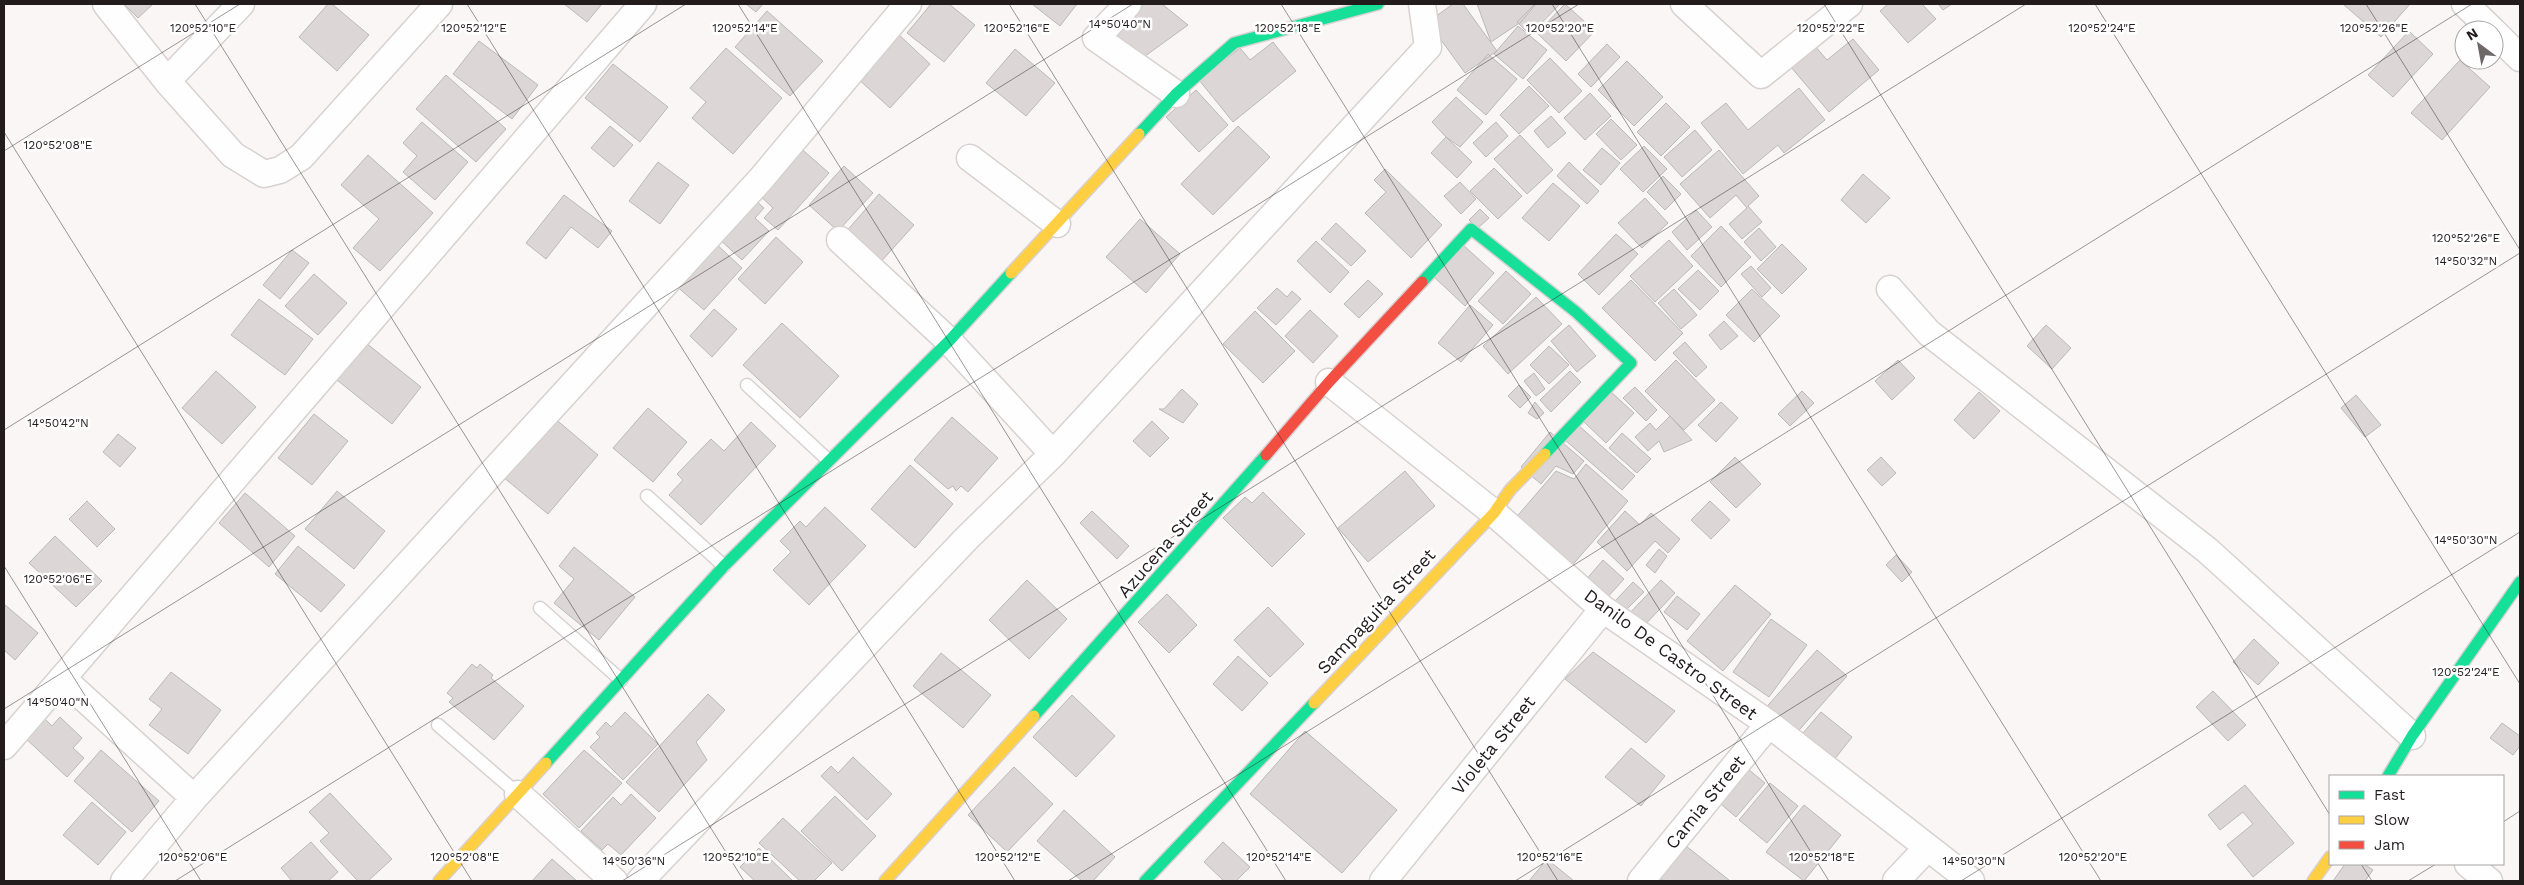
<svg xmlns="http://www.w3.org/2000/svg" width="2524" height="885" font-family="'Work Sans',sans-serif">
<rect width="100%" height="100%" fill="#fbf6f6"/>
<path fill="#dcd6d7" stroke="#bcb7b8" d="M124 4H153L138 18Z
M328 4H332L369 35 337 71 299 37Z
M564 4H602L587 22Z
M746 4H763L756 12Z
M931 4H949L975 25 944 62 907 33Z
M1032 4H1077L1060 26Z
M1141 4H1162L1188 25 1141 59 1114 37Z
M1453 4H1463L1497 51 1465 73 1428 22Z
M1477 4H1536L1521 22 1491 42Z
M1535 4H1560L1530 35 1517 22Z
M1565 4 1595 31 1566 61 1537 33Z
M1888 4H1922L1936 19 1908 43 1880 11Z
M1938 4H1952L1943 10Z
M2343 4H2410L2381 37Z
M767 11 823 61 790 96 735 47Z
M1518 26 1547 50 1523 79 1494 54Z
M2409 31 2433 54 2393 97 2368 75Z
M896 32 930 64 890 108 856 77Z
M1853 39 1879 70 1829 112 1790 66 1815 46 1827 60Z
M479 41 538 85 512 119 453 74Z
M1273 42 1296 71 1233 122 1199 80 1240 48 1250 60Z
M1607 44 1620 57 1591 87 1578 74Z
M726 48 782 98 733 154 692 118 706 102 690 88Z
M1015 49 1055 83 1026 116 986 83Z
M1488 54 1517 79 1486 115 1457 90Z
M1550 58 1582 91 1559 113 1527 80Z
M2460 60 2490 87 2442 140 2411 113Z
M1627 61 1663 97 1634 126 1598 90Z
M613 64 668 107 640 142 585 98Z
M446 75 506 129 476 162 416 109Z
M1529 86 1549 106 1519 134 1500 115Z
M1799 88 1825 120 1784 153 1778 145 1743 174 1701 123 1726 103 1748 130Z
M1196 90 1228 125 1199 152 1166 117Z
M1590 93 1611 116 1585 140 1564 118Z
M1456 97 1483 122 1460 147 1446 137 1432 122Z
M1666 103 1690 127 1661 156 1637 132Z
M1551 116 1566 133 1548 148 1534 131Z
M1611 119 1637 145 1621 160 1596 134Z
M422 122 468 162 435 200 403 172 417 156 403 143Z
M1496 122 1508 136 1486 157 1473 143Z
M610 126 633 145 614 167 591 148Z
M1238 126 1270 157 1213 215 1181 184Z
M1695 130 1712 150 1682 177 1664 157Z
M1520 135 1553 170 1527 194 1494 159Z
M1446 137 1472 162 1457 178 1431 153Z
M797 145 829 173 778 230 764 218 773 208 756 192Z
M1644 146 1667 169 1643 192 1620 169Z
M1602 148 1620 163 1601 185 1583 170Z
M1719 150 1759 196 1748 206 1762 222 1742 239 1729 224 1747 208 1736 195 1710 218 1680 184Z
M368 155 433 213 380 271 353 248 379 219 341 185Z
M658 162 689 185 660 224 629 201Z
M1569 162 1599 191 1587 204 1557 176Z
M844 166 873 193 838 231 809 205Z
M1494 168 1522 196 1498 219 1470 191Z
M1385 169 1442 225 1411 258 1365 213 1386 192 1374 180Z
M1863 174 1890 198 1866 223 1841 200Z
M1663 176 1681 194 1665 210 1647 192Z
M1460 182 1476 199 1461 214 1444 196Z
M1553 183 1580 206 1549 241 1522 218Z
M879 194 914 225 878 265 844 234Z
M564 195 612 231 598 248 571 227 546 259 526 243Z
M753 198 764 208 755 218 769 231 742 260 717 237Z
M1645 198 1668 223 1642 248 1618 223Z
M1480 209 1489 218 1478 228 1469 220Z
M1696 210 1712 227 1687 250 1672 232Z
M1140 219 1180 254 1146 293 1106 257Z
M1336 223 1366 251 1351 266 1321 239Z
M1721 226 1751 257 1721 287 1691 256Z
M1759 228 1776 247 1761 261 1744 242Z
M1616 234 1638 254 1599 295 1578 274Z
M776 237 803 262 765 304 738 279Z
M1669 240 1693 266 1655 302 1630 276Z
M713 241 742 268 704 310 674 284Z
M1316 241 1349 272 1330 293 1297 261Z
M1462 244 1494 273 1465 306 1433 276Z
M1782 244 1807 269 1782 294 1757 269Z
M292 250 309 263 280 299 263 285Z
M1751 266 1771 288 1762 297 1741 274Z
M1698 270 1719 291 1700 310 1678 289Z
M1506 271 1531 294 1503 324 1478 301Z
M314 274 347 303 318 335 285 306Z
M1368 280 1383 294 1359 318 1344 304Z
M1631 280 1683 333 1655 361 1602 308Z
M1277 288 1287 297 1292 291 1301 299 1276 325 1257 308Z
M1674 289 1697 315 1681 329 1658 303Z
M1752 289 1780 316 1754 342 1726 315Z
M1536 297 1562 324 1508 374 1483 346Z
M259 299 313 339 285 375 231 335Z
M1470 305 1493 325 1461 362 1438 343Z
M714 309 737 329 712 357 690 336Z
M1310 310 1338 336 1313 363 1285 336Z
M1255 311 1295 351 1263 383 1223 344Z
M1724 321 1738 336 1721 350 1709 335Z
M782 323 839 376 800 418 743 365Z
M1569 325 1596 356 1577 372 1551 341Z
M2046 325 2071 348 2052 369 2027 346Z
M1685 342 1707 367 1696 377 1673 353Z
M366 343 421 387 392 424 337 380Z
M1549 346 1569 365 1549 384 1530 365Z
M1676 360 1715 400 1684 430 1645 391Z
M1898 360 1915 378 1892 400 1875 381Z
M216 371 256 407 222 444 182 408Z
M1570 371 1581 382 1551 412 1540 400Z
M1534 373 1545 389 1536 396 1524 381Z
M1519 385 1531 397 1520 408 1508 396Z
M1635 387 1657 410 1646 421 1623 398Z
M1182 389 1198 404 1183 423 1159 409H1164Z
M1610 391 1634 413 1606 443 1583 421Z
M1802 391 1814 403 1790 426 1778 414Z
M1979 392 2000 411 1974 439 1954 420Z
M2356 395 2381 425 2365 437 2341 408Z
M1535 402 1544 413 1537 419 1528 413Z
M1721 402 1738 418 1716 442 1698 425Z
M648 408 687 442 653 482 613 448Z
M314 414 348 441 312 485 278 458Z
M1670 416 1692 440 1664 452 1659 441 1648 451 1635 437 1650 423 1656 430Z
M553 417 598 455 548 514 503 477Z
M952 417 998 458 968 492 961 486 956 491 953 486 948 489 914 460Z
M1152 421 1169 438 1150 457 1133 441Z
M751 422 776 446 701 525 669 495 683 480 677 474 711 439 724 451Z
M1577 424 1635 476 1622 490 1564 439Z
M1550 432 1584 461 1573 474 1556 466 1541 484 1521 467Z
M1622 433 1651 459 1637 473 1609 448Z
M118 434 136 448 120 467 103 452Z
M1735 457 1761 484 1736 508 1710 482Z
M1881 457 1896 473 1882 486 1867 470Z
M1586 464 1628 501 1569 569 1513 521 1556 471 1574 479Z
M910 465 953 504 915 548 871 509Z
M1405 471 1435 506 1368 562 1338 528Z
M337 491 385 531 354 569 305 529Z
M1263 492 1305 534 1272 567 1223 518 1245 497 1252 503Z
M245 493 295 536 269 567 219 523Z
M87 501 115 529 97 547 69 519Z
M1710 501 1730 520 1711 539 1691 520Z
M825 507 866 546 809 605 773 570 791 552 780 541 800 521 806 527Z
M1092 511 1129 546 1117 559 1080 523Z
M1625 511 1640 525 1651 513 1680 539 1668 553 1655 541 1627 571 1597 542Z
M55 536 102 581 76 607 29 563Z
M298 546 345 585 321 612 275 574Z
M574 547 635 597 599 640 554 603 574 579 559 566Z
M1659 549 1667 556 1655 573 1646 565Z
M1896 555 1912 572 1902 582 1886 565Z
M1603 560 1624 579 1605 600 1584 582Z
M1027 580 1067 619 1029 659 989 620Z
M1661 580 1675 593 1641 629 1627 616Z
M1633 582 1644 592 1625 611 1615 601Z
M1735 585 1771 614 1723 671 1687 641Z
M1167 594 1197 625 1169 653 1138 622Z
M1677 596 1700 614 1687 630 1664 612Z
M4 604 38 633 15 660 4 650Z
M1268 607 1304 644 1270 677 1234 640Z
M1771 619 1807 645 1769 697 1733 672Z
M2254 639 2279 663 2258 685 2233 662Z
M1817 650 1847 676 1792 738 1762 712Z
M1593 652 1675 711 1646 743 1565 679Z
M941 653 991 695 963 728 913 686Z
M1238 656 1268 683 1242 711 1213 684Z
M472 664 477 668 480 664 493 675 491 678 524 706 494 740 449 702 453 698 447 693Z
M171 672 221 710 188 754 149 725 162 709 149 699Z
M2213 691 2246 725 2228 741 2196 707Z
M708 694 725 710 696 742 707 760 659 812 626 782Z
M1072 695 1115 736 1076 777 1033 737Z
M625 712 658 744 623 780 590 747 600 737 596 733 606 722 611 727Z
M1821 712 1852 737 1830 765 1798 739Z
M42 716 52 726 60 717 82 738 73 748 84 758 67 777 23 736Z
M2502 723 2520 736V746L2513 755 2490 738Z
M1305 731 1397 810 1342 873 1250 794Z
M1631 748 1665 776 1641 806 1605 777Z
M101 750 159 801 132 832 74 781Z
M584 750 622 783 579 828 543 794Z
M853 757 892 794 867 820 821 776 831 766 838 773Z
M1743 765 1765 783 1736 817 1715 799Z
M1014 767 1053 804 1007 852 968 815Z
M1770 783 1798 806 1767 843 1739 820Z
M2245 785 2294 843 2253 877 2227 845 2253 824 2243 812 2220 830 2208 815Z
M330 793 392 859 368 881H358L320 841 329 833 309 812Z
M631 794 656 818 621 855 608 844 602 850 581 831 613 797 621 805Z
M835 796 876 836 842 871 801 831Z
M92 802 126 832 98 865 63 835Z
M1804 805 1841 835 1804 881 1766 852Z
M1064 810 1115 857 1093 881H1082L1037 841Z
M783 818 832 863 814 881H800L759 843Z
M311 842 338 872 328 881H292L281 868Z
M1223 842 1250 867 1236 881H1224L1204 862Z
M1681 842 1729 880 1728 881H1664L1656 875Z
M759 848 793 881H755L740 867Z
M552 859 577 881H532Z
M1547 859 1574 881H1529Z
M2345 864H2364L2373 870 2365 881H2333Z"/>
<g fill="none" stroke-linecap="round" stroke-linejoin="round">
<defs>
<path id="lane" d="M747 385 828 460
M647 496 724 566
M540 608 621 680
M438 725 518 794"/>
<path id="street" d="M106 4 167 81 233 155 264 174 280 170 301 157 439 4
M1128 4 1096 38 1176 94
M1684 4 1761 75 1849 4
M2465 4 2492 30
M2494 32 2520 58
M167 81 241 4
M970 158 1057 224
M840 240 949 341 1053 454
M1890 289 1929 333 2207 550 2412 736
M1329 382 1494 513 1603 609 1769 724 1971 881
M63 679 194 798
M4 746 643 4
M518 794 614 881
M2468 864 2489 881
M124 881 194 798 761 179 908 4
M640 881 967 538 1053 454 1428 47 1422 4
M1383 881 1603 609
M1641 881 1769 724
M1896 881 1927 848"/>
<path id="fast" d="M1139 134 1176 94 1234 43 1378 4
M1422 282 1471 229 1576 312 1631 363 1545 454
M1034 716 1266 455
M546 763 724 566 949 341 1011 273
M2388 776 2412 736 2520 582
M1145 881 1314 703"/>
<path id="slow" d="M1011 273 1139 134
M1314 703 1494 513 1510 490 1545 454
M439 881 546 763
M885 881 1034 716
M2313 881 2330 857"/>
<path id="jam" d="M1266 455 1329 382 1422 282"/>
</defs>
<use href="#lane" stroke="#d8d1d2" stroke-width="15"/>
<use href="#street" stroke="#d8d1d2" stroke-width="29"/>
<use href="#fast" stroke="#d8d1d2" stroke-width="14"/>
<use href="#slow" stroke="#d8d1d2" stroke-width="14"/>
<use href="#jam" stroke="#d8d1d2" stroke-width="14"/>
<use href="#lane" stroke="#fefefe" stroke-width="12"/>
<use href="#street" stroke="#fefefe" stroke-width="26"/>
<use href="#fast" stroke="#16e098" stroke-width="11"/>
<use href="#slow" stroke="#ffcf43" stroke-width="11"/>
<use href="#jam" stroke="#f24e42" stroke-width="11"/>
</g>
<path fill="none" stroke="#221c1d" stroke-width="1" stroke-opacity="0.45" d="M195 4 744 881M467 4 1015 881M738 4 1286 881M1009 4 1558 881M1281 4 1829 881M1552 4 2101 881M1824 4 2330 815M2095 4 2520 684M2366 4 2520 250M4 132 472 881M4 151 240 4M4 430 686 4M4 566 201 881M4 709 1133 4M2503 822 2520 811M2361 864 2372 881M175 881 1579 4M622 881 2026 4M1068 881 2472 4M1515 881 2520 253M1961 881 2520 532M2408 881 2436 864"/>
<g text-anchor="middle" dominant-baseline="central" stroke-width="5" stroke-linejoin="round" paint-order="stroke">
<g font-size="18" fill="#221c1d" stroke="#fff">
<text transform="translate(1165 544) rotate(-49)">Azucena Street</text>
<text transform="translate(1376 611) rotate(-47)">Sampaguita Street</text>
<text transform="translate(1671 654) rotate(36)">Danilo De Castro Street</text>
<text transform="translate(1493 745) rotate(-51)">Violeta Street</text>
<text transform="translate(1705 802) rotate(-51)">Camia Street</text>
</g>
</g>
<g font-size="12" text-anchor="middle" fill="#221c1d" stroke="#fff" stroke-width="5" stroke-linejoin="round" paint-order="stroke">
<text x="1120" y="28">14°50'40"N</text>
<text x="1831" y="32">120°52'22"E</text>
<text x="203" y="32">120°52'10"E</text>
<text x="474" y="32">120°52'12"E</text>
<text x="745" y="32">120°52'14"E</text>
<text x="1017" y="32">120°52'16"E</text>
<text x="1288" y="32">120°52'18"E</text>
<text x="1560" y="32">120°52'20"E</text>
<text x="2102" y="32">120°52'24"E</text>
<text x="2374" y="32">120°52'26"E</text>
<text x="58" y="149">120°52'08"E</text>
<text x="2466" y="242">120°52'26"E</text>
<text x="2466" y="265">14°50'32"N</text>
<text x="58" y="427">14°50'42"N</text>
<text x="2466" y="544">14°50'30"N</text>
<text x="58" y="583">120°52'06"E</text>
<text x="2466" y="676">120°52'24"E</text>
<text x="58" y="706">14°50'40"N</text>
<text x="193" y="861">120°52'06"E</text>
<text x="465" y="861">120°52'08"E</text>
<text x="736" y="861">120°52'10"E</text>
<text x="1008" y="861">120°52'12"E</text>
<text x="1279" y="861">120°52'14"E</text>
<text x="1550" y="861">120°52'16"E</text>
<text x="1822" y="861">120°52'18"E</text>
<text x="2093" y="861">120°52'20"E</text>
<text x="634" y="865">14°50'36"N</text>
<text x="1974" y="865">14°50'30"N</text>
</g>
<rect width="2524" height="885" fill="none" stroke="#221c1d" stroke-width="10"/>
<rect x="2329" y="775" width="175" height="90" fill="#ffffff" stroke="#a7a4a5"/>
<rect x="2339" y="791" width="25" height="8" fill="#16e098" stroke="#a7a4a5"/>
<text x="2374" y="800" font-size="15" fill="#221c1d">Fast</text>
<rect x="2339" y="816" width="25" height="8" fill="#ffcf43" stroke="#a7a4a5"/>
<text x="2374" y="825" font-size="15" fill="#221c1d">Slow</text>
<rect x="2339" y="841" width="25" height="8" fill="#f24e42" stroke="#a7a4a5"/>
<text x="2374" y="850" font-size="15" fill="#221c1d">Jam</text>
<g transform="translate(2479 45) rotate(328)"><circle r="24" fill="#ffffff" stroke="#a7a4a5"/>
<path d="M0-4L9 19L0 12L-9 19Z" fill="#6e6869"/>
<text y="-8" font-size="14" font-weight="bold" text-anchor="middle" fill="#221c1d">N</text>
</g>
</svg>
